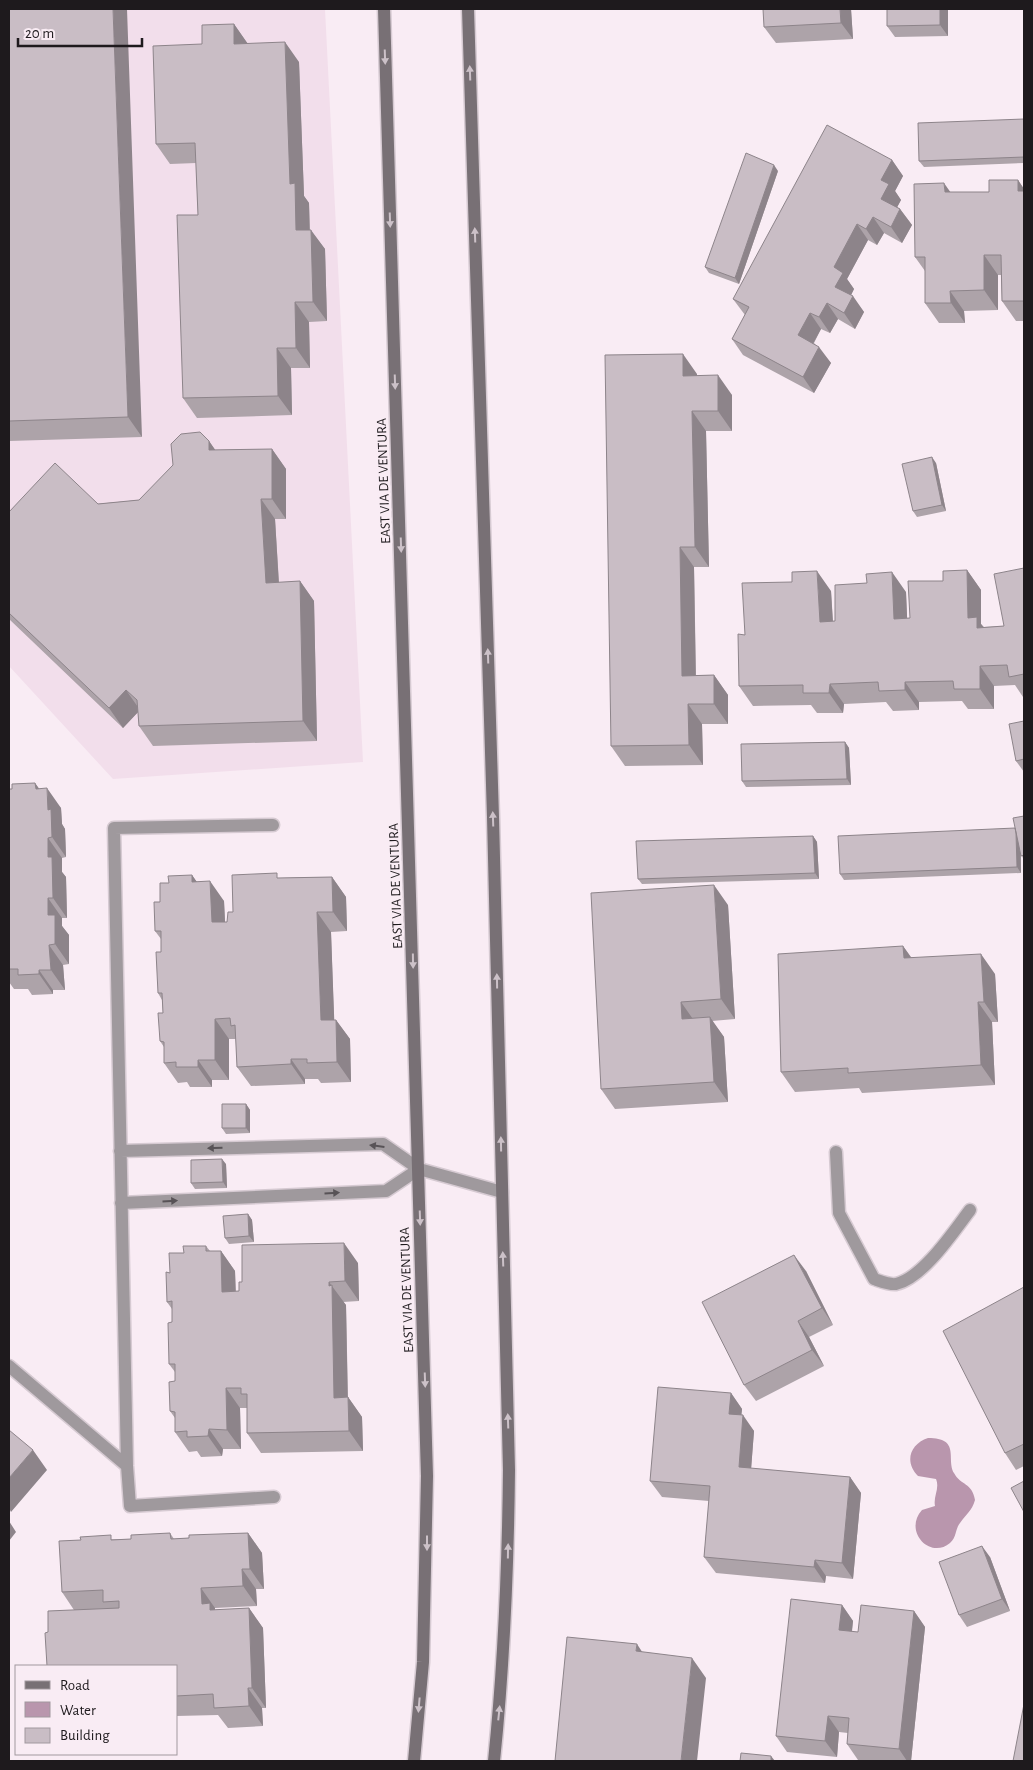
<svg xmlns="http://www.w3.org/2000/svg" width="1033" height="1770" font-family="'Alegreya Sans',sans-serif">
<rect width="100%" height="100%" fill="#f9ecf4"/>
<path fill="#f2deeb" d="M9 9H325L363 762 113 779 9 666Z"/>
<path fill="#b996ad" d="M928 1438C961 1438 946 1459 954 1473 961 1486 972 1482 975 1500 972 1511 966 1514 960 1523 955 1529 957 1537 950 1543 930 1560 903 1531 922 1510L935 1506C933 1496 940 1489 936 1479L918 1476C904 1462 910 1444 928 1438Z"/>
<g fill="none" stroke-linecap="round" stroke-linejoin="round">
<defs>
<path id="service" d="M836 1152 839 1213 874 1279C880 1281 890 1285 896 1284 923 1278 954 1231 970 1210"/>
<path id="minor" d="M273 825 114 828 127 1466 130 1506 274 1497
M120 1151 383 1144 419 1169 502 1192
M121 1203 386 1191 419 1169
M9 1366 127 1466"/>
<path id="secondary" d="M384 9 427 1476 423 1662 414 1761
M468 9 493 817 509 1470C508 1567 504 1664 494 1761"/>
</defs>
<use href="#service" stroke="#d6cad2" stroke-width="15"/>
<use href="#minor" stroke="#d6cad2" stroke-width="15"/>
<use href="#secondary" stroke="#d6cad2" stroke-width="15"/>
<use href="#service" stroke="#9f999d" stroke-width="12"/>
<use href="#minor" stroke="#9f999d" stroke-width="12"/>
<use href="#secondary" stroke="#787075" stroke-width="12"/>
</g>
<path fill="#ada3a9" d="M9 9 142 437 9 441Z
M851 9 853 39 776 43 764 27Z
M887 9H948V36L895 37 887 26Z
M234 24 247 43 299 62 304 196 309 203 310 230 325 249 327 321 309 322 310 368H291L292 415 197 418 183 398 198 215 196 163 170 164 156 144 202 44Z
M1024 119V163L924 167 919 161Z
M892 160 903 176 895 191 901 200 897 207 900 209 912 225 902 243 884 233 877 245 868 240 847 279 854 289 851 295 864 312 855 329 838 319 830 333 821 329 814 343 831 363 814 393 743 355 732 339 745 315 733 299Z
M778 171 739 284 709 273 705 267Z
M1018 180 1024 189V321H1016L1002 301 1001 275H998V310L964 311 965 323H939L925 303V271L915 257 951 192H989Z
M697 374V376L732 395V431H706L709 567H694L696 675H714L728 695V724H702L703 765 625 766 611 746Z
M209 441 215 450 272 449 286 469V519H275L279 583 300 581 314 601 317 741 153 746 139 726 138 712 123 728 9 619V512L139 500Z
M936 463 946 511 917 517 913 511Z
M1024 568V697H1023L1015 685 994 686V709H968L962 701 919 702V710L893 711 886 702 844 704 843 713H817L811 705 753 706 739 686 745 635 831 591 833 621H835L867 583 906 592 907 618H910L943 581 967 570 981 590V624L984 627 1004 626Z
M1024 721V772L1016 761Z
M845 742 849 748 851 785 746 787 742 781Z
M35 783 39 789 61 808 62 824 65 829 66 857 62 858V872L66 877 67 918H62V926L69 935V964L63 965 65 990H53V994L32 995 28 989H14L9 982V789H12Z
M1024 816V860L1021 854V873L844 880 840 874 1015 828Z
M813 836 817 842 819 879 642 884 638 879Z
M192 875 196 881 224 901 225 922H227L233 912 280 878 332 877 346 897 347 931 331 932 334 1020H336L350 1039 351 1082 321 1083 318 1079H305V1084L251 1086 237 1067 236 1039H229V1080H212V1087H190L187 1082 178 1083 164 1063V1047L160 1041 163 1013 162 1000 158 993 161 952V939L155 931 160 902 169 883Z
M728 905 735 1019 712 1021 724 1037 728 1102 615 1109 601 1089Z
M903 946 911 957 995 974 998 1022H992L995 1085 862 1093 859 1088 795 1092 781 1072Z
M246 1104 250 1110V1133L226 1134 222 1128Z
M226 1164 227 1188 195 1189 191 1183Z
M248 1214 252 1220 254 1242 229 1244 225 1238Z
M206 1246 210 1251H221L235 1271 236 1292 239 1291 358 1263 359 1301 343 1302 346 1305 348 1397 362 1417 363 1451 261 1453 247 1433V1408H240L241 1449H223L222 1456 201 1457 197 1451 189 1452 175 1432V1418L170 1411 175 1381V1372L169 1364 172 1322V1309L167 1302 170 1273 184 1253Z
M806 1271 833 1325 809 1337 824 1366 756 1401 744 1385Z
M1024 1287V1466L1016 1470 1005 1453Z
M731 1393 742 1409 741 1415 754 1431 751 1469 850 1477 861 1493 853 1579 826 1576 825 1583 716 1573 704 1557 709 1501 662 1497 650 1481Z
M170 1533 174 1539 248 1533 262 1553 264 1589H256L257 1606 215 1608V1610L249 1608 263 1628 266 1708H262L263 1726 228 1728 218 1715 176 1716V1666L48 1632 74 1610 62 1592 81 1540 131 1539Z
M990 1557 1010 1611 967 1627 959 1615Z
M842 1605 853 1621 852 1632H858L914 1611 925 1627 911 1761H873L858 1760 847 1744 848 1733 839 1732 837 1757 787 1752 776 1736Z"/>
<path fill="#8d848a" d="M113 9H127L142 437 128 417Z
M840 9H851L853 39 841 23Z
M940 9H948V36L940 25Z
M234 24 248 44H234Z
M285 42 299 62 304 196 309 203 310 250 296 230 290 184Z
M892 160 903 176 895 191 901 200 893 215 881 199V180Z
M774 165 778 171 739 284 735 278Z
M1018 180 1024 189V200L1018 191Z
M944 183 958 203 945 192Z
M900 209 912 225 902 243 891 227Z
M873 217 884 233 877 245 866 229Z
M857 224 868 240 847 279 854 289 847 303 835 287 834 267Z
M311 230 325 249 327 321 313 302Z
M984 255 998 275V310L984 290Z
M950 291 964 311 965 323 951 303Z
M853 296 864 312 855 329 844 313Z
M295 302 309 322 310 368 296 348Z
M827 303 838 319 830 333 819 317Z
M810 313 821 329 809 351 798 335Z
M819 347 831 363 814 393 803 377Z
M277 348 291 368 292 415 278 396Z
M683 354 697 374V396L683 376Z
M718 375 732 395V431L718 411Z
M692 411 706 431 709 567 695 547Z
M209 441 223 461 209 450Z
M272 449 286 469V519L272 499Z
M932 457 936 463 946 511 942 505Z
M261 499 275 519 280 603 266 583Z
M680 547 694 567 696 696 682 676Z
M967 570 981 590V624L991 637V648L968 618Z
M817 571 831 591 834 642 820 622Z
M892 572 906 592 908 639 894 619Z
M300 581 314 601 317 741 303 721Z
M980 666 994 686V709L980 689Z
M714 675 728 695V724L714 704Z
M905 682 919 702V710L905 690Z
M830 684 844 704 843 713 829 693Z
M126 690 140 710 123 728 109 708Z
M688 704 702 724 703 765 689 745Z
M845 742 849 748 851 785 847 779Z
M35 783 48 801 47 788 61 808 62 824 65 829 66 857 52 837 36 789Z
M1016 828 1020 834 1021 873 1017 867Z
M813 836 817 842 819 879 815 873Z
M48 838 62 858V872L66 877 67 918 53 898 48 857Z
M192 875 206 895 192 882Z
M332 877 346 897 347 931 333 912Z
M210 881 224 901 226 942 212 922Z
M714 885 728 905 735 1019 721 999Z
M48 898 62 918V926L69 935V964L55 944 48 915Z
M317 912 331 932 335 1040 321 1020Z
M49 945 63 965 65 990 51 970Z
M903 946 917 966 904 958Z
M981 954 995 974 998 1022 984 1002Z
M39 970 53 990V994L39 974Z
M681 1002 695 1022 682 1019Z
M978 1002 992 1022 995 1085 981 1065Z
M710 1017 724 1037 728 1102 714 1082Z
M215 1019 229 1039V1080L215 1060Z
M336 1020 350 1039 351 1082 337 1062Z
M291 1059 305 1079V1084L291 1064Z
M198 1060 212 1080V1087L198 1067Z
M246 1104 250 1110V1133L246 1128Z
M222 1159 226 1164 227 1188 223 1182Z
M248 1214 252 1220 254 1242 249 1236Z
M344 1243 358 1263 359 1301 345 1281Z
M221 1251 235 1271 236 1312 222 1292Z
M794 1255 806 1271 833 1325 822 1308Z
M329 1282 346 1305 348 1417 334 1398Z
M798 1321 809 1337 824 1366 812 1350Z
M226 1388 240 1408 241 1449 227 1430Z
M731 1393 742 1409 740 1430 729 1414Z
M348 1397 362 1417 363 1451 349 1431Z
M743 1415 754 1431 750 1483 739 1467Z
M209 1429 223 1449 222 1456 208 1436Z
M33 1450 47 1470 11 1512 9 1508V1478Z
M850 1477 861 1493 853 1579 842 1563Z
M9 1521 16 1532 9 1541Z
M248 1533 262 1553 264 1589 250 1569Z
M982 1546 990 1557 1010 1611 1002 1599Z
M815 1560 826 1576 825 1583 814 1567Z
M242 1569 256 1589 257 1606 243 1586Z
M201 1588 215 1608V1611L224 1623 202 1604Z
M842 1605 853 1621 850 1646 839 1630Z
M249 1608 263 1628 266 1708 252 1688Z
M914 1611 925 1627 911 1761H907L899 1749Z
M637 1644 650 1664 636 1651Z
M692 1658 706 1678 697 1761H681Z
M248 1688 262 1708 263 1726 249 1706Z
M828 1716 839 1732 837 1757 825 1741Z
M771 1756 775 1761H771Z"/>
<path fill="#c9bdc5" stroke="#8d848a" d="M9 9H113L128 417 9 421Z
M763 9H840L841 23 764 27Z
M887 9H940V25L887 26Z
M234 24V44L285 42 290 184 295 183 296 230H311L313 302H295L296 348H277L278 396 183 398 177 215H198L195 143 156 144 153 46 202 44V25Z
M1024 119V157L919 161 918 123Z
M827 125 892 160 881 180 889 184 881 199 900 209 891 227 873 217 866 229 857 224 834 267 843 273 835 287 853 296 844 313 827 303 819 317 810 313 798 335 819 347 803 377 732 339 749 307 733 299Z
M746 153 774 165 735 278 705 267Z
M989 180H1018V191H1024V301H1002L1001 255H984V290L950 291 951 303H925V257H915L914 184 944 183 945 192H989Z
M683 354V376L718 375V411H692L695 547H680L682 676 714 675V704H688L689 745 611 746 605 355Z
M200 432 209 441V450L272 449V499H261L266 583 300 581 303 721 139 726 137 700 126 690 109 708 9 613V512L55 463 98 504 139 500 173 465 171 444 181 434Z
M932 457 942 505 913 511 902 464Z
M1024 568V674L1009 677 1007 665 980 666V689H954L953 681 905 682V690L879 691 878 682 830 684 829 693H803V685L739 686 738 634 745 635 742 583 792 582V572L817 571 820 622 835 621V585L867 583 866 574 892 572 894 619 910 618 908 581H943V571L967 570 968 618 977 617V628L1004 626 994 574Z
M1024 721V759L1016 761 1009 724Z
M845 742 847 779 742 781 741 744Z
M35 783 36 789 47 788 48 810 51 809 52 837 48 838V857H52L53 898H48V915H55V944L49 945 51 970H39V974L18 975V969H9V789H12V784Z
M1024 816V855L1021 856 1013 818Z
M1015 828 1016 833 1017 867 840 874 838 836Z
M813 836 815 873 638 879 636 841Z
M277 873V878L332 877 333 912H317L321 1020H336L337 1062 307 1063V1059H291V1064L237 1067 235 1025 231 1026 230 1018 215 1019V1060H198V1067H176V1062L164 1063V1042L160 1041 158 1013H163L162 993H158L156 952H161V931H155L154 902H160V883H169L168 876 192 875V882L210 881 212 922H227L228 912H233L232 875Z
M714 885 721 999 681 1002 682 1019 710 1017 714 1082 601 1089 591 893Z
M903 946 904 958 981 954 984 1002H978L981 1065 848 1073V1068L781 1072 778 954Z
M222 1104H246V1128H222Z
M222 1159 223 1182 191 1183V1160Z
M248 1214 249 1236 225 1238 223 1216Z
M344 1243 345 1281 329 1282V1286L332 1285 334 1398 348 1397 349 1431 247 1433V1394H241V1388H226L227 1430 209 1429 208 1436 187 1437V1431L175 1432V1412L170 1411 169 1382 175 1381V1364H169L168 1323 172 1322V1301L167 1302 166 1272 170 1273 169 1253H184L183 1246H206V1251H221L222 1292 239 1291V1282H242V1245Z
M794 1255 822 1308 798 1321 812 1350 744 1385 702 1302Z
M1024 1287V1444L1005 1453 943 1331Z
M658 1387 731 1393 729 1414 743 1415 739 1467 850 1477 842 1563 815 1560 814 1567 704 1557 710 1486 650 1481Z
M9 1430 33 1450 9 1478Z
M1024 1481V1512L1011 1488Z
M170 1533 171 1539 189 1538V1535L248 1533 250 1569H242L243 1586 201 1588 202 1604 210 1603V1610L249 1608 252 1688H248L249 1706 214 1708 213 1694 176 1696V1666H47L45 1633 48 1632V1611L119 1608V1601L103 1602V1590L62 1592 59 1541 81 1540 80 1537 111 1535V1540L131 1539V1535Z
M982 1546 1002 1599 959 1615 939 1562Z
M791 1599 842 1605 839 1630 858 1632 861 1605 914 1611 899 1749 847 1744 849 1718 828 1716 825 1741 776 1736Z
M567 1637 637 1644 636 1651 692 1658 681 1761H555Z
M1024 1704V1761H1013Z
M741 1753 771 1756V1761H740Z"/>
<defs><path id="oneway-solid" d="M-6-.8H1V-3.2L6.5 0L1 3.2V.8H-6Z" transform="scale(1.25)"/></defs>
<g fill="#ccc1c8">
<use href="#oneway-solid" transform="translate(385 57) rotate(88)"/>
<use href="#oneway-solid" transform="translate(470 73) rotate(-92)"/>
<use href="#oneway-solid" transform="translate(390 220) rotate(88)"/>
<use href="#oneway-solid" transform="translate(475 235) rotate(-92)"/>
<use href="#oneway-solid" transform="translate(395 382) rotate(88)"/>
<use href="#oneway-solid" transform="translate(401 545) rotate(88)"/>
<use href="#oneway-solid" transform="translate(488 656) rotate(-92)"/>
<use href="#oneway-solid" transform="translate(493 819) rotate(-92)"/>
<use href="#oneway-solid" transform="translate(413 961) rotate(89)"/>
<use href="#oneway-solid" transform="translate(497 981) rotate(-91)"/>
<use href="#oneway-solid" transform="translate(501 1144) rotate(-91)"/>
<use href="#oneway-solid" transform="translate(420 1218) rotate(88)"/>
<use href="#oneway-solid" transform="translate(503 1259) rotate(-92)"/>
<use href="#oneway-solid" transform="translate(425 1380) rotate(88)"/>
<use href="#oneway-solid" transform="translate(508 1421) rotate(-92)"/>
<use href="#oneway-solid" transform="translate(427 1543) rotate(90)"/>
<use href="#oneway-solid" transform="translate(508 1551) rotate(-89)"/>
<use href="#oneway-solid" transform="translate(419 1705) rotate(95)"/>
<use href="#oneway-solid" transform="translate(499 1713) rotate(-84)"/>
</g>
<g fill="#585357">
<use href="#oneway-solid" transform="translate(377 1146) rotate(-173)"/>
<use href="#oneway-solid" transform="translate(215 1148) rotate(178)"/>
<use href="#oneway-solid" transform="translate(332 1193) rotate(-3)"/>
<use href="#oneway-solid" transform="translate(170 1201) rotate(-3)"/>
</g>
<g text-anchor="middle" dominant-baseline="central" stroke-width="4.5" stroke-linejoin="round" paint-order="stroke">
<g font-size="14" fill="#1e1a1d" stroke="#f9ecf4">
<text transform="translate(384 481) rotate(-92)">EAST VIA DE VENTURA</text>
<text transform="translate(396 886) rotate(-92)">EAST VIA DE VENTURA</text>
<text transform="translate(407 1290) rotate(-92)">EAST VIA DE VENTURA</text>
</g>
</g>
<rect width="1033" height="1770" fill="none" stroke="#1e1a1d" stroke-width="20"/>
<rect x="15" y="1665" width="162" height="90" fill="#f9ecf4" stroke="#a1989e"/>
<rect x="25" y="1681" width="25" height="8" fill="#787075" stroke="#a1989e"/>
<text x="60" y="1690" font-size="15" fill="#1e1a1d">Road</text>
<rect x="25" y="1702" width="25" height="15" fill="#b996ad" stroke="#a1989e"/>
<text x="60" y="1715" font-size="15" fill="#1e1a1d">Water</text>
<rect x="25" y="1728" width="25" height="15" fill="#c9bdc5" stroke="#a1989e"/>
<text x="60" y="1740" font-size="15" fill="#1e1a1d">Building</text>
<path d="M18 38v8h124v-8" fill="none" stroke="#1e1a1d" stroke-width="2.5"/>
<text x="25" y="38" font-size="15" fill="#1e1a1d" stroke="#f9ecf4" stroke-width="4" paint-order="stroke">20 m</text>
</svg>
